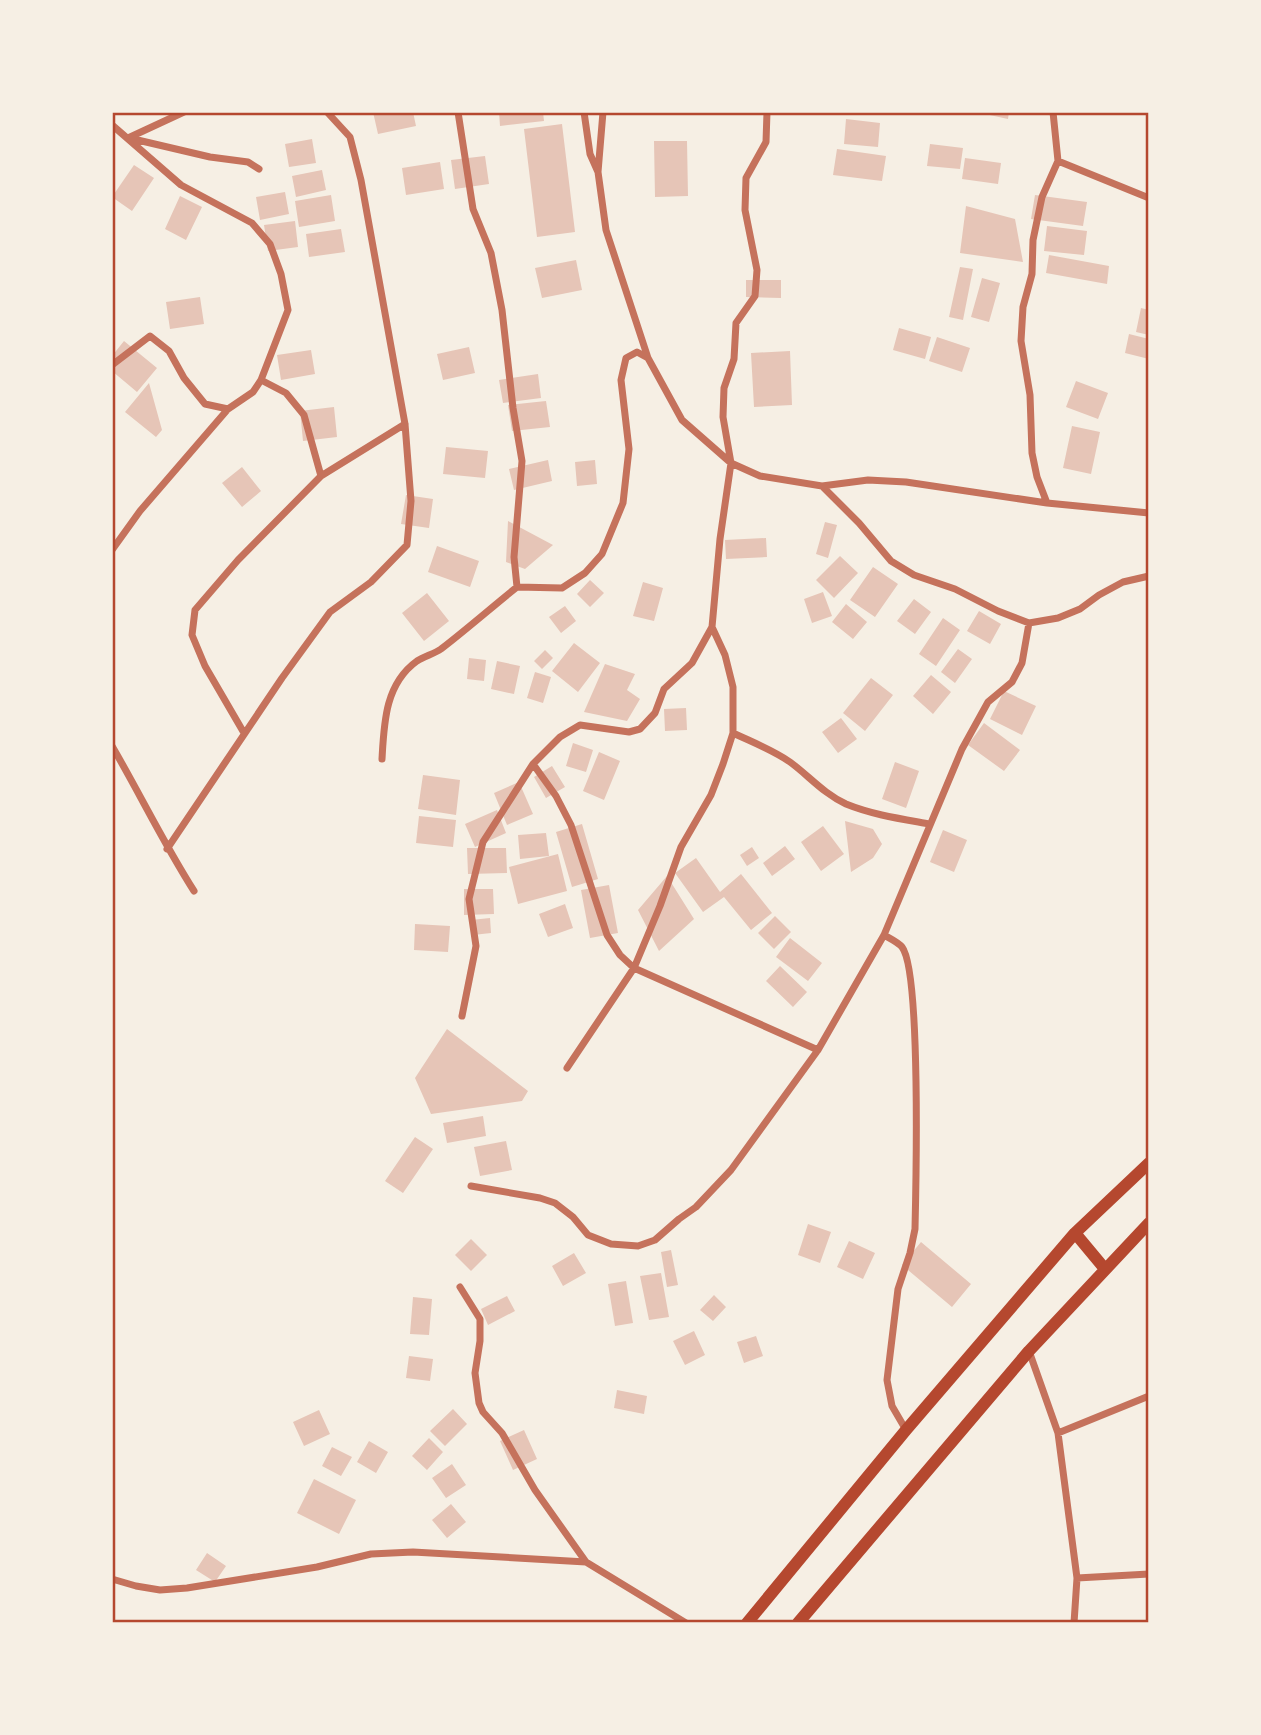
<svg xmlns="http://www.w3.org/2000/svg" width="1261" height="1735" font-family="'Alegreya Sans',sans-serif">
<rect width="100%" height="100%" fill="#f6efe4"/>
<path fill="#e6c5b7" d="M373 112H413L416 126 378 134Z
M499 112H543L544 121 500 126Z
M976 112H1009L1008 119Z
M846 119 880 123 878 147 844 144Z
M562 124 575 232 537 237 524 129Z
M312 139 316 163 289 167 285 144Z
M654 141H687L688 196 655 197Z
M930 144 963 148 960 169 927 166Z
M837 149 886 156 882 181 833 175Z
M485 156 489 184 455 189 451 160Z
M965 158 1001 163 998 184 962 179Z
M440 162 444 189 406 195 402 168Z
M134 165 154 178 132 211 112 197Z
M322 170 326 190 296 197 292 176Z
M285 192 289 214 260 220 256 197Z
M331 195 335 221 299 227 295 201Z
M1035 195 1087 202 1083 226 1031 219Z
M180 196 202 207 186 240 165 229Z
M966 206 1015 219 1023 262 960 253Z
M295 221 298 247 268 251 264 225Z
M1047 226 1087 231 1084 255 1044 251Z
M341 229 345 252 309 257 306 234Z
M1049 255 1109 266 1107 284 1046 273Z
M576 260 582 290 542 298 535 268Z
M960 267 973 269 963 320 949 317Z
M982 278 1000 283 989 322 971 317Z
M746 280H781V298L746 297Z
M200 297 204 324 170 329 166 302Z
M1141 308 1149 310V335L1136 332Z
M899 328 931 337 925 359 893 350Z
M1129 334 1149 339V359L1125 353Z
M937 337 970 348 962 372 929 361Z
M124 341 157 368 137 392 112 371V356Z
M469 347 475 373 443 380 437 354Z
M311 350 315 374 281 380 277 355Z
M790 351 792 405 754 407 751 353Z
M538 374 541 398 503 403 499 380Z
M1076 381 1108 393 1098 419 1066 407Z
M149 383 162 430 156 437 125 412Z
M546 401 550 427 512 431 508 405Z
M334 407 337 437 303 441 300 411Z
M1072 426 1100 432 1091 474 1063 468Z
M446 447 488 451 485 478 443 474Z
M548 460 552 481 514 490 509 469Z
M595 460 597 484 577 486 575 462Z
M242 467 261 491 242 507 222 483Z
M406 495 433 499 429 528 401 524Z
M508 521 553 545 525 569 506 562Z
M825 522 837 525 828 558 816 554Z
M766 538 767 557 726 559 725 540Z
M437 546 479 561 470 587 428 572Z
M840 556 858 573 834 598 816 580Z
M873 567 898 584 875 617 850 600Z
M590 580 604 593 590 607 577 594Z
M643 582 663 588 654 621 633 616Z
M823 592 832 616 812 623 804 599Z
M427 593 449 621 424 641 402 613Z
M914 599 931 612 915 634 897 621Z
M846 604 867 622 853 639 832 622Z
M565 606 576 621 561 633 549 617Z
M979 611 1001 624 990 644 967 631Z
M943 618 960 630 936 666 919 654Z
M574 643 600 663 578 692 552 671Z
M958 649 972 659 955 683 941 672Z
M545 650 553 658 542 669 534 661Z
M469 658 486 660 484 681 467 679Z
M497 661 520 666 514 694 491 689Z
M605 664 635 674 627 690 640 699 627 721 584 712Z
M535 672 551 677 543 703 527 698Z
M931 675 951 692 933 714 913 696Z
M871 678 893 695 865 731 843 713Z
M1004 691 1036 706 1022 735 990 719Z
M686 708 687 730 665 731 664 709Z
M841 718 857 739 838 753 822 732Z
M984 723 1020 750 1004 771 968 745Z
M573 743 593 750 586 772 566 766Z
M599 752 620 761 604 800 583 791Z
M895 762 919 771 906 808 882 799Z
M552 766 565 787 546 798 534 777Z
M423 775 460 780 456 815 418 809Z
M519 782 533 814 507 825 494 793Z
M497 810 506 833 475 847 465 824Z
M419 816 456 820 453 847 416 843Z
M845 821 873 829 882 844 873 858 851 872Z
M582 824 598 879 572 887 556 832Z
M823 826 844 854 821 871 801 842Z
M943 830 967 840 954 872 930 862Z
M546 833 549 856 520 859 518 835Z
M785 846 795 859 772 876 763 863Z
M752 847 759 858 747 866 740 855Z
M467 848H506L507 873 468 874Z
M558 854 567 891 518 904 509 867Z
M696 858 720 892 741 874 772 913 751 930 724 897 703 912 675 873Z
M667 876 694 919 659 951 638 910Z
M609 885 618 933 590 938 581 890Z
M464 889H493L494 914 464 915Z
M565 904 573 928 548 937 539 914Z
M775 916 791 932 774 949 758 933Z
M490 918 491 933 473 935 471 920Z
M415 924 450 926 448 952 414 950Z
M790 938 822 963 808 981 776 957Z
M780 966 807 992 793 1007 766 981Z
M447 1029 528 1091 522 1101 431 1114 415 1078Z
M483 1116 486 1136 447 1143 443 1123Z
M415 1137 433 1149 403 1193 385 1181Z
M506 1141 512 1170 480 1176 474 1147Z
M808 1224 831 1232 820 1263 798 1255Z
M471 1239 487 1255 471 1271 455 1255Z
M849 1241 875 1253 863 1279 837 1267Z
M921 1242 971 1284 952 1307 902 1265Z
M671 1250 678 1285 667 1287 661 1252Z
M574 1253 586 1273 563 1286 552 1266Z
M661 1273 669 1317 649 1320 640 1276Z
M626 1281 633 1323 615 1326 608 1284Z
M714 1295 726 1307 713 1321 700 1310Z
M507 1296 515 1311 488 1325 481 1309Z
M413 1297 432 1299 429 1335 410 1334Z
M694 1331 705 1355 685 1365 673 1341Z
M756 1336 763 1356 744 1363 737 1342Z
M409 1356 433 1359 430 1381 406 1378Z
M617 1390 647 1396 644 1414 614 1408Z
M453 1409 467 1424 445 1446 430 1431Z
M319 1410 330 1434 304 1446 293 1422Z
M524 1430 537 1459 513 1470 500 1441Z
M429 1438 443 1452 427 1470 412 1456Z
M369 1441 388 1452 376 1473 357 1462Z
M332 1447 352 1457 341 1476 322 1466Z
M452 1464 466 1485 446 1498 432 1478Z
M314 1479 356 1500 339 1534 297 1513Z
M451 1504 466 1522 447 1538 432 1520Z
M207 1553 226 1566 215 1582 196 1570Z"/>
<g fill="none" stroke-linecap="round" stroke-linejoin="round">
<path stroke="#c5725c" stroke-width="7" d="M458 112 473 209 491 253 502 310 513 408 522 461 514 557 517 587
M112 125 181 185 252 223 270 244 281 274 288 310 261 380 253 392 228 409 140 511 112 550
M128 138 184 112
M129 138 210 157 248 162 259 169
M1058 161 1149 198
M598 172 603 112
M648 358 682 420 731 463 760 476 822 486 859 523 891 561 914 575 955 589 998 611 1029 623 1058 618 1080 609 1099 595 1123 582 1149 576
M112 365 150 336 169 351 184 378 205 404 228 409
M261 380 286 393 304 415 321 476
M822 486 868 480 906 482 1047 503 1149 513
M1047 503 1037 477 1032 453 1030 395 1021 341 1023 307 1032 274 1033 240 1042 197 1058 161 1053 112
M244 733 205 666 192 635 195 610 238 560 321 476 405 424
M733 733C752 742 773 750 790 762 809 776 824 794 846 804 873 815 902 819 930 824
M112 746C140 794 164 844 194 891
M382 759C384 723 385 684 417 661 425 656 434 654 441 649 467 629 492 607 517 587L562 588 585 573 602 554 623 503 629 449 621 380 626 358 637 352 648 358 606 230 598 172 590 154 584 112
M533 764 556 796 571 825 607 935 620 955 634 968 818 1050
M167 849 282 678 330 612 371 582 407 545 411 501 405 424 361 180 350 137 327 112
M884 935C889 938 898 942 902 947 921 971 916 1187 915 1229L910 1253 898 1289 887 1380 892 1406 906 1430
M462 1016 476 946 469 899 483 842 533 764 560 737 580 725 629 732 640 729 655 713 664 689 692 663 712 627 720 539 731 463 723 417 724 388 734 359 736 323 755 296 757 270 745 210 746 178 766 142 767 112
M567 1068 634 968 660 906 681 847 711 795 723 764 733 733V687L725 655 712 627
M471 1186 540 1198 555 1203 573 1217 588 1235 611 1244 638 1246 655 1240 679 1219 696 1207 731 1170 818 1050 884 935 962 749 988 702 1012 682 1022 663 1029 623
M460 1287 480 1319V1341L475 1373 479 1403 483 1412 502 1433 535 1490 586 1562 686 1623
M1029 1351 1058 1433 1077 1578 1074 1623
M1058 1433 1149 1396
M1077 1578 1149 1574
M112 1579 136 1586 160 1590 187 1588 317 1567 371 1554 413 1552 586 1562"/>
<path stroke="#b5482f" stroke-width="12" d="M1075 1233 1105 1269
M747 1623 906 1430 1075 1233 1149 1163
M798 1623 1029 1351 1149 1223"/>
</g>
<rect width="1261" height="1735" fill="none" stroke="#f6efe4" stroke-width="228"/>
<rect x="114" y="114" width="1033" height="1507" fill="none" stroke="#b5482f" stroke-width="2.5"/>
</svg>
